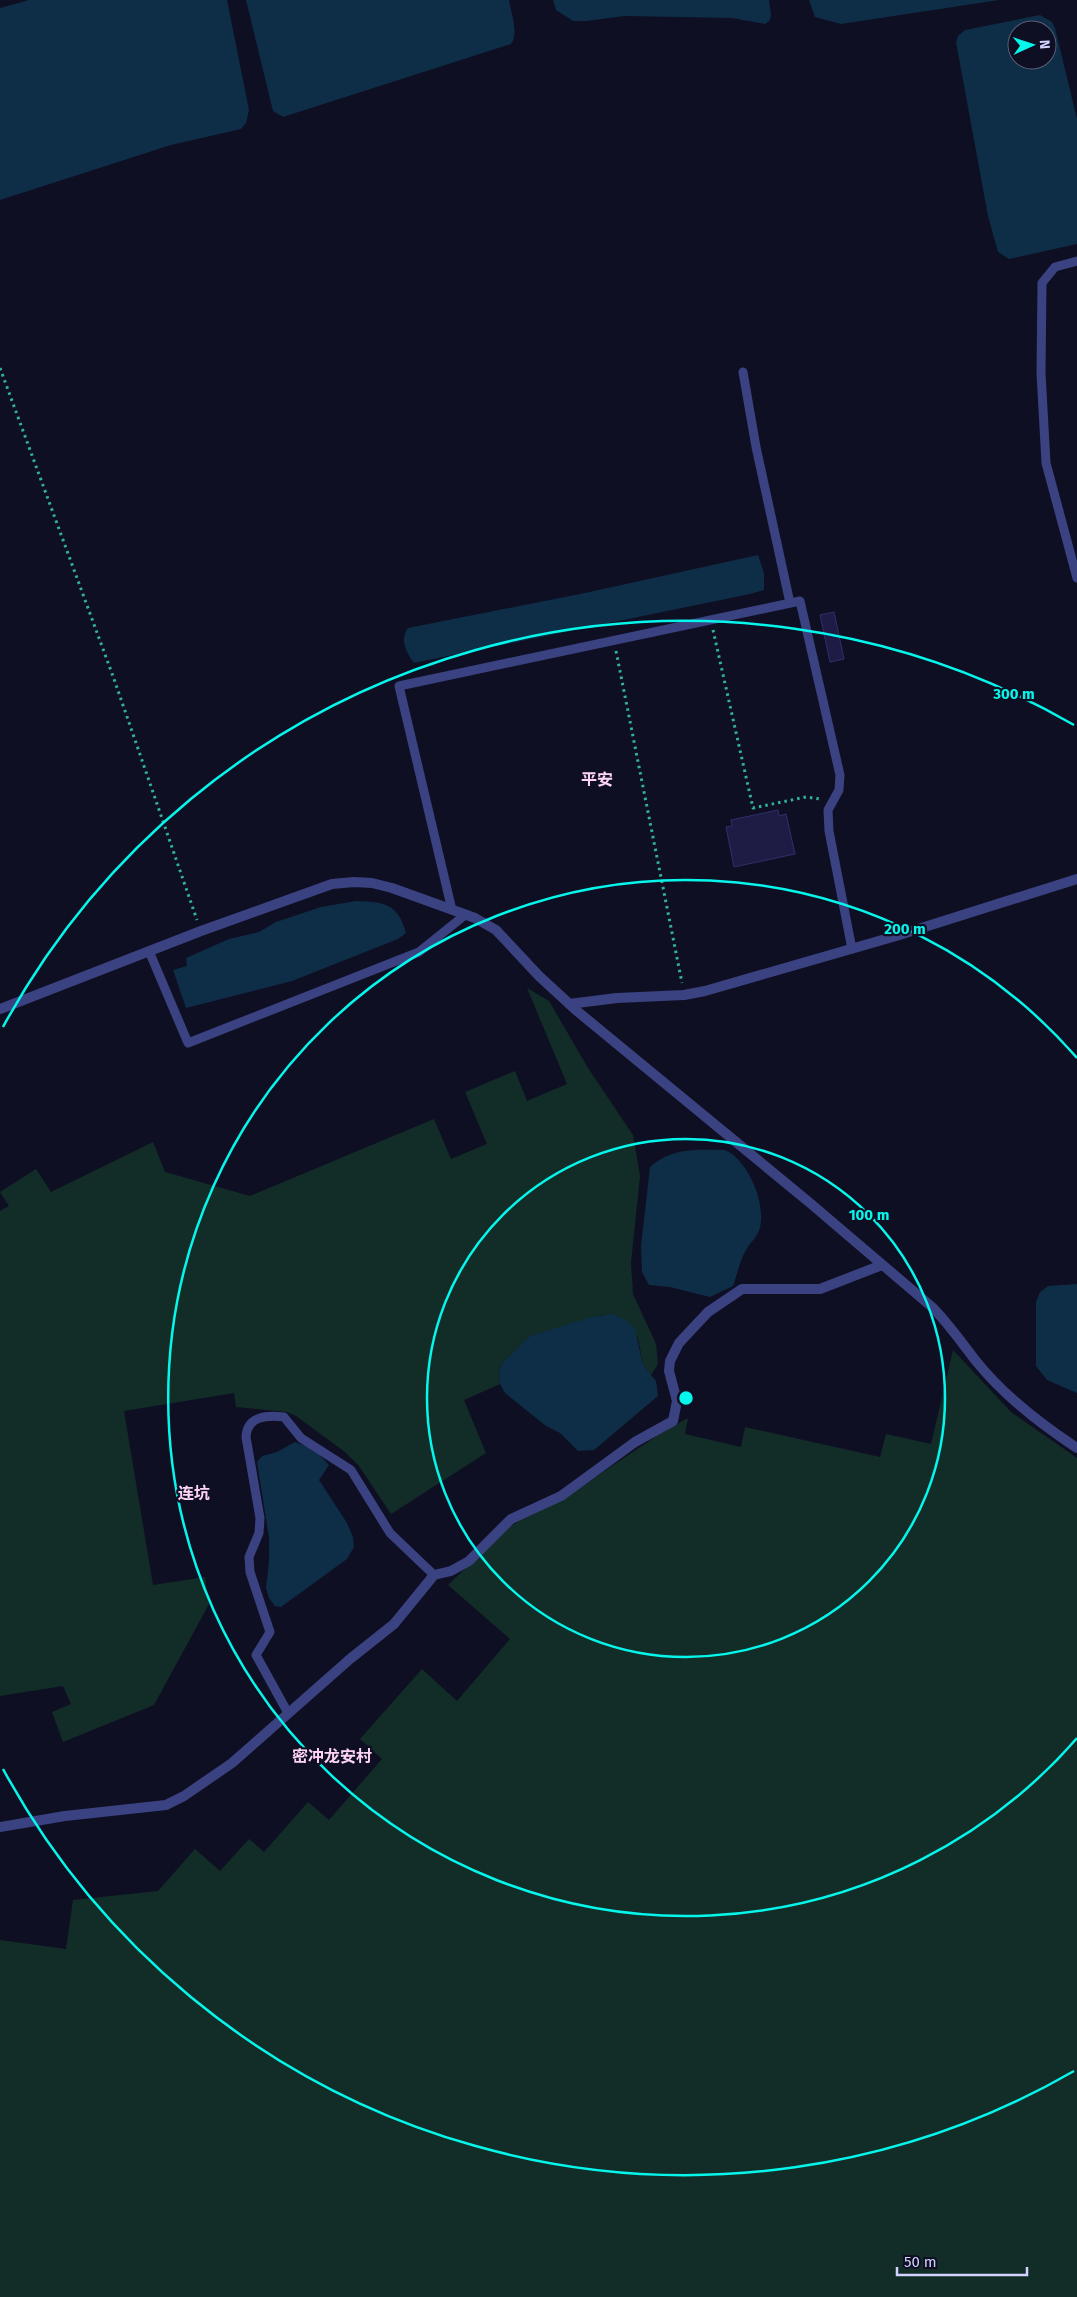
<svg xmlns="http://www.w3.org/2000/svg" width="1077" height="2297" font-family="'Fira Sans','Noto Sans SC',sans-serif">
<rect width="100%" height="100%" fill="#0f0f23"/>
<path fill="#122d28" d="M527 988 549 1001 588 1068 633 1135 640 1176 631 1263 633 1294 656 1344 658 1364 651 1375 643 1365 638 1338 618 1316 603 1315 530 1336 504 1361 499 1369 500 1384 464 1400 486 1453 391 1514 359 1466 345 1452 296 1416 287 1412 236 1407 234 1393 124 1411 153 1585 205 1577 209 1604 154 1705 63 1742 52 1712 71 1704 63 1686 0 1696V1211L9 1206 0 1192 36 1169 51 1192 153 1142 165 1172 250 1196 434 1119 451 1159 487 1144 465 1092 515 1071 527 1101 567 1084Z
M953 1350 1011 1412 1077 1458V2297H0V1940L66 1949 73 1900 158 1891 195 1849 220 1871 249 1839 264 1852 308 1802 329 1820 382 1759 360 1739 422 1669 457 1701 510 1639 448 1585 507 1529 521 1519 560 1501 661 1433 688 1418 685 1434 741 1447 745 1427 880 1457 886 1434 931 1444Z"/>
<path fill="#0e2d47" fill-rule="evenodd" d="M29 0H227L249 110 246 123 241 129 171 145 0 200V8Z
M246 0H509C511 13 519 33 511 44L283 117 273 111Z
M553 0H769L771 14 770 20 765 24 732 18 625 16 586 21H573L556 10Z
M809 0H999L841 24 815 17Z
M1040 15 1052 22 1055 28 1077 119V244L1009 259 998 252 988 216 956 42 958 36 965 30ZM1017 30H1047V60H1017Z
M758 555 764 573V590L750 594 414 663C407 653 399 640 408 628L585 593Z
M356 901C384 902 398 903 406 933L398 939 292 981 186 1008 173 970 187 966 186 958 229 939 259 932 276 922 321 907Z
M725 1150C748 1160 766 1203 760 1227 758 1237 751 1241 746 1250 740 1260 737 1275 733 1286L710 1297 670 1287 649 1285 642 1272 641 1246 650 1167C674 1147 696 1150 725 1150Z
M1077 1284V1393L1047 1380 1036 1366V1302L1040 1292 1048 1286Z
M613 1314 627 1321 635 1329 643 1365 656 1381 658 1396 594 1450 578 1451 560 1433 546 1426 505 1393 500 1384 499 1370 504 1361 530 1336 592 1317Z
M295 1442 314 1449 329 1465 319 1480 347 1523 353 1537 354 1547 347 1559 281 1607 275 1606 269 1598 266 1588 269 1562V1537L257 1462 262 1456 277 1452Z"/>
<path fill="#1e1b44" stroke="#312e6f" d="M834 612 844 659 830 662 820 615Z
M778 810 779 816 786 814 795 854 734 867 726 827 732 826 731 820Z"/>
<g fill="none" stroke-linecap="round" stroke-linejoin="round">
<path stroke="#31b298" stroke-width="3" stroke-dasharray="2.5 4" stroke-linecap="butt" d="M0 368 114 679 197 920
M713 630 753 808 806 797 820 799
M616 651 682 983"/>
<path stroke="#3b4281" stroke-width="9" d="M1077 261 1055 267 1042 283 1041 373 1046 463 1077 578
M743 372 756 447 790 603
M452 910 399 686 800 601 840 775 839 790 828 810 829 831 852 949
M149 951 188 1043 419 952 465 915
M288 1713 256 1655 270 1632 250 1572 249 1557 259 1533 260 1518 246 1437C247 1416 267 1415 284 1417L301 1438 351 1470 390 1533 434 1575"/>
<path stroke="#3b4281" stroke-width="10" d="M569 1004 617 998 684 995 705 991 896 936 1077 879
M0 1827 65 1816 166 1805 184 1796 232 1763 350 1659 394 1624 434 1575 451 1571 469 1561 511 1519 561 1496 635 1442 673 1421 677 1401 669 1371 670 1361 679 1343 708 1312 742 1289H820L882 1265"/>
<path stroke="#3b4281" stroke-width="10" d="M0 1009 201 931 332 884 354 882 372 883 392 888 475 918 496 930 539 976 577 1011 810 1203 932 1307C949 1324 961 1342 976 1361 1004 1396 1039 1423 1077 1448"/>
</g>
<g fill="none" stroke="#06f6ec" stroke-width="2.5">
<circle cx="686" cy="1398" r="259"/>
<path d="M1077 1738A518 518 0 1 1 1077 1058"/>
<path d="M1074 2071A777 777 0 0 1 3 1769M3 1027A777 777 0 0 1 1074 725"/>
</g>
<g text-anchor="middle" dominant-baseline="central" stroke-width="4.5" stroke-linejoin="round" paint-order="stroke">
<g font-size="16" font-weight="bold" fill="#fed4f5" stroke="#0f0f23">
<text x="597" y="779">平安</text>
<text x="194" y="1493">连坑</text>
<text x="332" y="1756">密冲龙安村</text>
</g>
</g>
<circle cx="686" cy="1398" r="8" fill="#06f6ec" stroke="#0f0f23" stroke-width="2.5"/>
<g font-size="15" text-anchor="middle" font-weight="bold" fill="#06f6ec" stroke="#0f0f23" stroke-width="4.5" stroke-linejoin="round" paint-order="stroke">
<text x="1014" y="699">300 m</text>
<text x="905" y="934">200 m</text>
<text x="869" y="1220">100 m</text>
</g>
<g transform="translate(1032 45) rotate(87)"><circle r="24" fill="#0f0f23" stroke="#5d5d7b"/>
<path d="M0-4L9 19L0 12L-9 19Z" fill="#06f6ec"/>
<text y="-8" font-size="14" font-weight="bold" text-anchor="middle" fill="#d2d3fe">N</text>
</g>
<path d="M897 2267v8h130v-8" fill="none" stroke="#d2d3fe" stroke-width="2.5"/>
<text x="904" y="2267" font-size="15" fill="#d2d3fe" stroke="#0f0f23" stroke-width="4" paint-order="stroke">50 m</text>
</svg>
